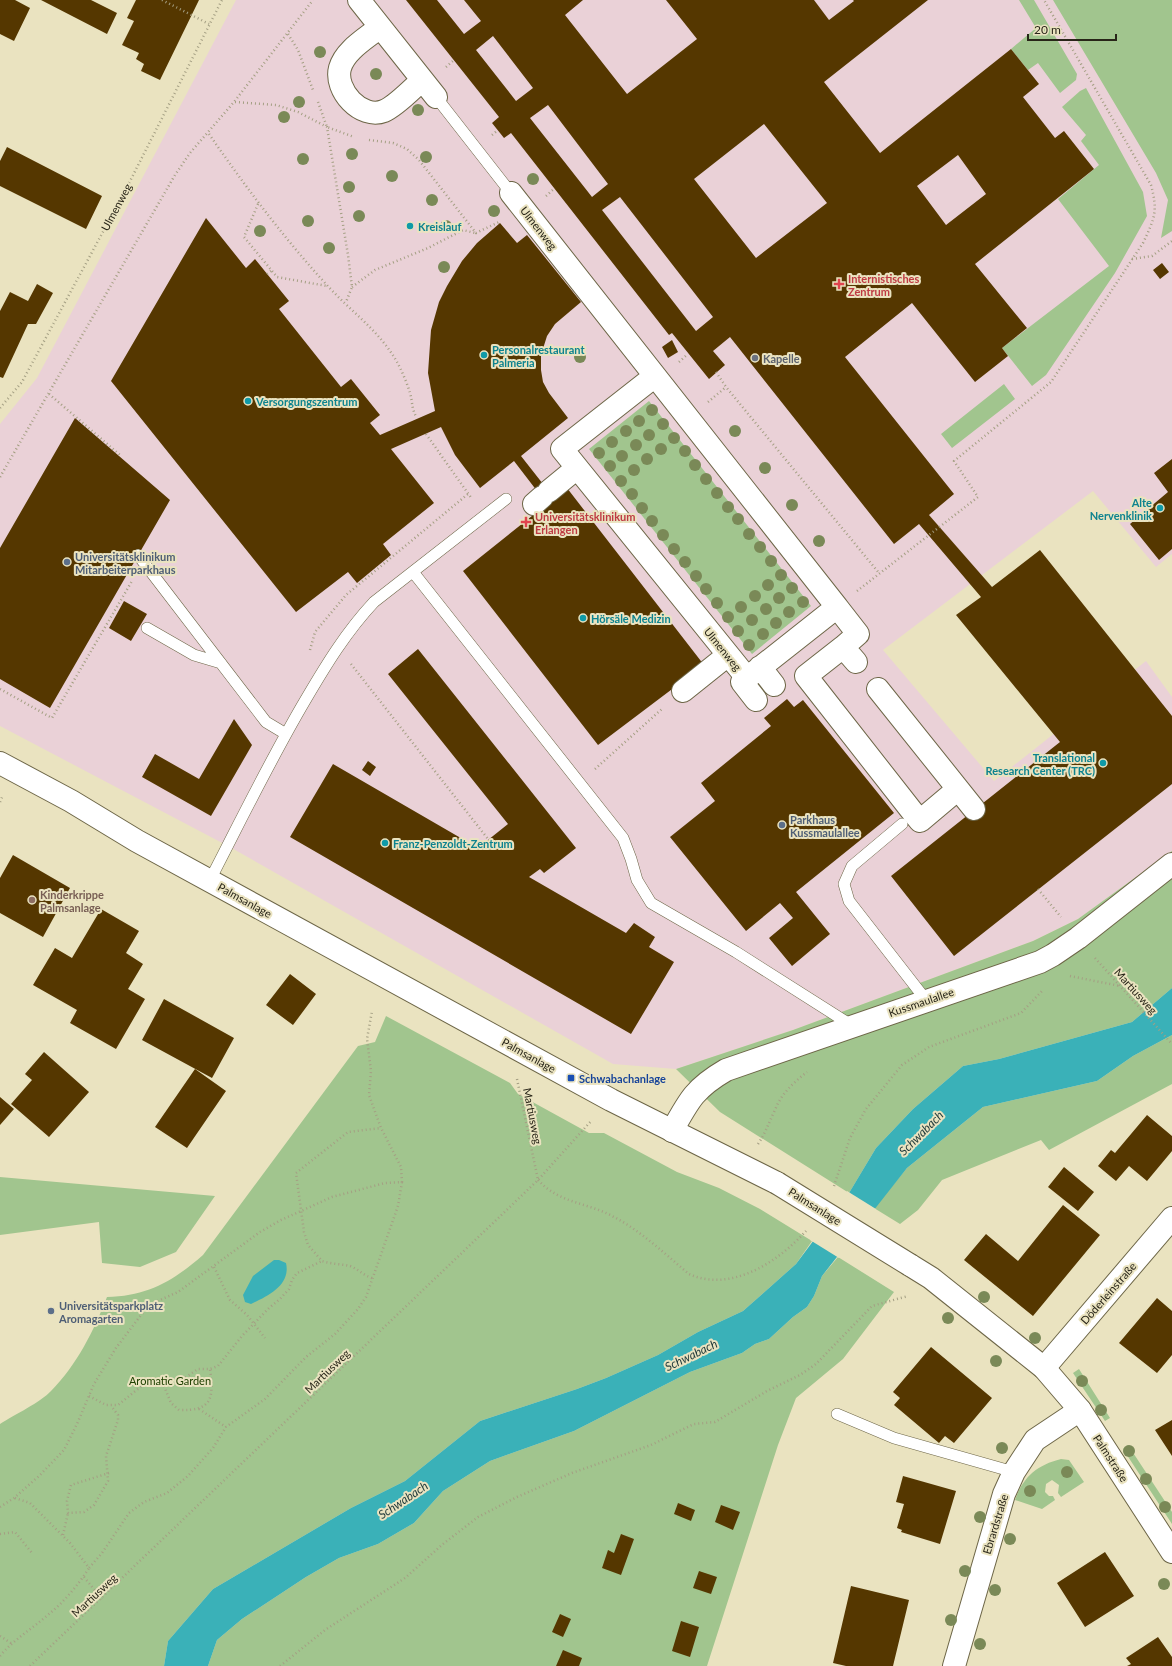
<svg xmlns="http://www.w3.org/2000/svg" width="1172" height="1666" font-family="Lato,sans-serif">
<rect width="100%" height="100%" fill="#eae3c0"/>
<path fill="#ead1d7" d="M236 0H1172V554L1156 567 1093 491 883 650 994 781 1146 661 1172 697V851L1078 919 1033 941 793 1030 676 1069 613 1064 228 846 0 726V424L37 378Z"/>
<path fill="#a1c58e" d="M1019 0H1034L1077 74 1076 80 1060 93 1038 63 1028 70 1011 49 1036 28Z
M1053 0H1172V231L1161 238 1168 200 1156 173Z
M1086 88 1143 192 1147 216 1115 273 1046 375 1032 386 1002 348 1109 266 1058 199 1099 165 1081 141 1086 135 1062 107 1080 91Z
M1004 384 1015 399 952 448 941 434Z
M649 401 811 606 752 654 589 449Z
M1172 851V988L1132 1022 999 1059 963 1066 913 1109 876 1148 849 1193 720 1112 676 1069 793 1030 1033 941 1078 919Z
M386 1016 510 1083 518 1094 589 1133H604L677 1172 719 1188 760 1209 812 1241 796 1264 743 1311 698 1332 658 1355 606 1378 577 1389 480 1421 405 1481 351 1508 213 1589 168 1641 164 1666H0V1424C14 1415 41 1402 51 1391 77 1365 94 1330 107 1297 148 1296 173 1281 203 1255L358 1046 375 1042Z
M1172 1035V1084L1049 1150 1041 1140 942 1180 918 1210 900 1224 874 1208 907 1168 983 1107 1097 1081 1133 1056Z
M0 1177 215 1196 176 1252 140 1267 102 1263 99 1222 0 1235Z
M838 1257 894 1292 843 1359 796 1398 778 1445 707 1666H208L217 1640 242 1619 306 1577 339 1558 378 1544 414 1523 443 1491 490 1461 574 1431 690 1372 742 1353 755 1344 769 1339 793 1317 807 1307 814 1296 822 1276Z
M1079 1369 1110 1418 1105 1421 1073 1373Z
M1128 1445 1172 1512V1524L1123 1449Z
M1061 1459 1069 1460 1084 1482 1061 1497 1058 1493 1059 1485 1052 1480 1046 1484 1045 1492 1049 1496H1053L1055 1500 1042 1509 1015 1500C1023 1477 1037 1465 1061 1459Z"/>
<path fill="#3ab1b8" d="M1172 988V1035L1133 1056 1097 1081 983 1107 907 1168 822 1276 814 1296 807 1307 793 1317 769 1339 755 1344 742 1353 690 1372 574 1431 490 1461 443 1491 414 1523 378 1544 339 1558 306 1577 242 1619 217 1640 208 1666H164L168 1641 213 1589 351 1508 405 1481 480 1421 577 1389 606 1378 658 1355 698 1332 743 1311 796 1264 849 1193 876 1148 913 1109 963 1066 999 1059 1132 1022Z
M274 1260H279L286 1263C291 1285 268 1296 251 1304L245 1302 243 1295 253 1276Z"/>
<path fill="#eae3c0" d="M847 1191 876 1209 839 1258 810 1240Z"/>
<path fill="#553700" fill-rule="evenodd" d="M0 0H15L30 8 14 41 0 34Z
M41 0H91L117 13 107 34Z
M136 0H199L160 80 141 71 144 64 136 59 139 53 122 45 134 21 127 18Z
M406 0H437L464 34 481 21 464 0H583L565 15 627 94 697 39 666 0H814L829 20 854 1 853 0H928L824 82 880 153 1011 49 1039 84 1023 97 1055 138 1064 131 1094 169 975 264 1027 328 1002 348 1008 356 975 382 912 303 845 357 954 494 929 515 992 587 1040 550 1172 716V784L954 956 891 876 1060 742 956 615 981 597 919 524 894 544 730 337 713 351 725 365 709 379 672 333 669 335 511 133 504 138 492 123 499 117ZM493 36 533 88 516 101 476 50ZM548 105 608 184 592 197 530 118ZM764 124 827 203 756 258 694 179ZM958 155 986 194 946 225 917 186ZM620 197 713 317 696 331 602 210Z
M7 147 102 196 86 229 0 186V161Z
M206 218 246 268 255 259 289 301 279 309 341 387 351 379 380 415 370 423 380 435 435 411 428 373 431 330 439 302 447 286 462 261 477 243 500 223 517 243 527 235 581 302 555 324 547 336 541 355V370L543 382 549 393 568 418 521 456 554 498 567 488 704 665 598 745 463 571 547 504 514 461 480 488 455 455 441 427 391 449 434 503 383 544 391 555 357 583 348 572 296 612 111 381Z
M1162 263 1169 272 1160 279 1153 270Z
M37 284 53 293 36 324H28L3 378 0 377V311L10 292 28 301Z
M672 340 678 352 668 358 662 347Z
M75 418 170 500 50 708 0 679V548Z
M1172 459V549L1159 560 1130 524 1168 492 1154 473Z
M124 601 147 614 131 641 109 628Z
M418 649 576 848 544 873 540 869 529 877 626 933 634 923 655 937 649 947 674 962 631 1034 290 837 333 764 478 848 508 824 388 674Z
M787 699 794 707 803 700 894 813 796 892 830 934 792 966 769 938 793 918 780 903 746 931 670 837 715 801 701 783 771 726 764 718Z
M234 719 252 745 211 816 142 777 155 754 199 779Z
M368 761 376 767 370 776 362 770Z
M13 855 70 888 43 937 0 913V878Z
M101 909 139 931 126 953 143 964 128 989 145 999 116 1049 70 1023 77 1010 33 985 55 948 72 958Z
M290 974 316 994 293 1025 266 1005Z
M164 999 234 1038 212 1078 142 1040Z
M44 1052 89 1092 49 1137 11 1104 32 1080 25 1074Z
M195 1069 226 1091 187 1148 155 1127Z
M0 1097 14 1109 0 1125Z
M1147 1115 1172 1136V1151L1147 1181 1129 1166 1116 1181 1098 1166 1111 1150 1115 1153Z
M1064 1167 1094 1192 1078 1211 1048 1187Z
M1063 1205 1100 1235 1033 1316 964 1260 986 1234 1018 1261Z
M1157 1298 1172 1311V1355L1157 1373 1119 1343Z
M931 1347 992 1398 954 1443 945 1436 939 1443 894 1405 900 1398 893 1392Z
M1172 1420V1456L1155 1430Z
M903 1476 956 1491 940 1544 901 1532 902 1530 897 1528 904 1504 896 1502Z
M678 1503 695 1510 691 1521 674 1514Z
M721 1505 740 1512 733 1530 715 1522Z
M621 1534 634 1539 621 1575 602 1568 608 1550 614 1553Z
M1105 1552 1134 1596 1085 1627 1057 1583Z
M699 1571 717 1577 711 1594 693 1588Z
M851 1586 909 1600 893 1666H846L833 1663Z
M560 1614 571 1619 563 1637 552 1632Z
M681 1621 699 1627 690 1657 672 1651Z
M1158 1637 1172 1657V1666H1127L1131 1664 1126 1658Z
M563 1650 582 1658 579 1666H556Z"/>
<g fill="none" stroke-linecap="round" stroke-linejoin="round">
<defs>
<path id="lane" d="M436 97 511 193
M138 555 266 722 286 734
M413 572 623 838 631 859 637 880 651 903 736 952 851 1025
M147 628 194 655 221 663
M902 824 852 866 844 884 849 901 926 1000
M210 880C241 820 271 758 306 699 326 665 346 632 374 602L506 499
M837 1414 894 1438 1014 1472"/>
<path id="street" d="M359 0 436 97
M380 27C367 38 345 50 340 68 334 90 361 120 384 111 396 106 412 89 422 80
M511 193 837 607 747 678 562 449 655 376
M549 491 577 468
M534 504 542 497
M837 607 858 634 843 647 856 662
M843 647 806 676 911 810 920 821 958 789
M760 667 774 685
M747 678 742 682 756 700
M878 689 974 809
M683 691 728 655
M672 1131C689 1100 695 1088 726 1070L1040 962 1053 955 1078 938 1172 864
M1044 1368 1172 1218
M954 1666 1004 1494 1014 1472 1035 1440 1080 1410"/>
<path id="secondary" d="M0 763 71 801 137 841 611 1100 777 1183
M910 1265 931 1278 1044 1368 1080 1410 1172 1552"/>
</defs>
<use href="#lane" stroke="#6d6647" stroke-width="12"/>
<use href="#street" stroke="#6d6647" stroke-width="24"/>
<use href="#secondary" stroke="#6d6647" stroke-width="24"/>
<path stroke="#a49f83" stroke-width="2.5" stroke-dasharray="1 3" stroke-linecap="butt" d="M162 0 209 24
M288 34 298 50 313 90
M446 67 454 60
M235 102 276 105 298 112 327 127 348 255 352 287 346 302
M318 102 327 127 354 137
M209 134C245 186 283 237 326 284 350 311 379 330 397 362 402 371 407 383 410 393 413 403 411 408 417 418
M492 135 498 130
M369 140 393 143 407 149 419 160 476 233 499 222
M546 196 555 188
M258 204 244 237 277 277 327 286
M1132 259 1152 256 1172 241
M267 274 271 271
M352 287 375 270 428 248 463 230 475 233
M679 362 688 354
M716 372 726 387 879 573
M49 394 120 455 119 456
M708 402 726 387
M0 408 22 382 125 191 222 0
M426 434 472 499
M0 477 175 175 190 153 234 102 313 0
M857 591 978 497 954 461 1051 382 1143 243C1155 218 1158 211 1151 185L1044 0
M310 650 315 632 346 595 468 494
M351 664 488 839
M0 689 52 718 132 581
M595 769 663 708
M0 802 3 795
M1038 889 1061 917
M1095 958 1172 1044
M1070 976 1120 986
M517 1079 538 1180
M758 1144C766 1132 769 1122 775 1110 781 1094 794 1082 807 1072
M538 1180C560 1204 587 1202 614 1217 641 1231 665 1254 689 1274 731 1293 778 1262 806 1231
M834 1186 850 1138 866 1109 902 1065 929 1047 1021 1013 1043 990
M214 1267 230 1300 247 1315 265 1338
M372 1278C363 1275 358 1269 350 1266 341 1264 331 1264 322 1261L308 1245 304 1232 296 1173 348 1132 381 1128
M164 1386 171 1403 179 1410C212 1411 214 1399 210 1369
M89 1396 106 1405H118L144 1384 171 1385 179 1382 198 1369H210L218 1366 242 1336 269 1308 280 1299 289 1289 292 1280 297 1273 322 1261
M199 1409 226 1427
M109 1473 71 1485 67 1501 68 1513 84 1512 94 1505 108 1481 106 1456 118 1420V1415L112 1407
M15 1498 30 1503 70 1543 89 1568 102 1553 129 1513 144 1502 167 1493 188 1476 213 1448 226 1427 265 1399 306 1357 335 1334 358 1309 366 1297 398 1206 402 1182
M0 1507 14 1498 39 1476 64 1450 77 1424 94 1384 116 1348 141 1315 151 1304 178 1292 260 1232 281 1220 332 1197 385 1183 402 1182 401 1167 381 1128 369 1095 371 1071 367 1039 372 1011
M0 1534 15 1532 32 1553
M63 1535 68 1513
M84 1577 102 1599
M0 1636 11 1643
M0 1656C14 1639 32 1629 49 1614 64 1602 79 1584 89 1568
M30 1666 538 1180 592 1120
M280 1666 325 1630 405 1578 443 1544 478 1517 517 1497 572 1473 651 1445 694 1424 715 1422 767 1391 800 1375 816 1364 872 1306 908 1296"/>
<use href="#lane" stroke="#fff" stroke-width="11"/>
<use href="#street" stroke="#fff" stroke-width="22"/>
<use href="#secondary" stroke="#fff" stroke-width="22"/>
<defs>
<path id="secondary-bridge" d="M777 1183 910 1265"/>
</defs>
<use href="#secondary-bridge" stroke="#6d6647" stroke-width="24" stroke-linecap="butt"/>
<use href="#secondary-bridge" stroke="#fff" stroke-width="22"/>
</g>
<g fill="#7a8957">
<circle cx="320" cy="52" r="6"/>
<circle cx="376" cy="74" r="6"/>
<circle cx="299" cy="102" r="6"/>
<circle cx="418" cy="110" r="6"/>
<circle cx="284" cy="117" r="6"/>
<circle cx="352" cy="154" r="6"/>
<circle cx="426" cy="157" r="6"/>
<circle cx="303" cy="159" r="6"/>
<circle cx="392" cy="176" r="6"/>
<circle cx="533" cy="179" r="6"/>
<circle cx="349" cy="187" r="6"/>
<circle cx="432" cy="200" r="6"/>
<circle cx="494" cy="211" r="6"/>
<circle cx="359" cy="216" r="6"/>
<circle cx="308" cy="221" r="6"/>
<circle cx="446" cy="226" r="6"/>
<circle cx="260" cy="231" r="6"/>
<circle cx="329" cy="248" r="6"/>
<circle cx="444" cy="267" r="6"/>
<circle cx="580" cy="357" r="6"/>
<circle cx="652" cy="410" r="6"/>
<circle cx="639" cy="421" r="6"/>
<circle cx="663" cy="424" r="6"/>
<circle cx="626" cy="431" r="6"/>
<circle cx="735" cy="431" r="6"/>
<circle cx="649" cy="435" r="6"/>
<circle cx="674" cy="438" r="6"/>
<circle cx="612" cy="442" r="6"/>
<circle cx="636" cy="445" r="6"/>
<circle cx="661" cy="449" r="6"/>
<circle cx="685" cy="451" r="6"/>
<circle cx="599" cy="453" r="6"/>
<circle cx="622" cy="456" r="6"/>
<circle cx="647" cy="459" r="6"/>
<circle cx="695" cy="465" r="6"/>
<circle cx="610" cy="466" r="6"/>
<circle cx="765" cy="468" r="6"/>
<circle cx="634" cy="470" r="6"/>
<circle cx="706" cy="479" r="6"/>
<circle cx="621" cy="481" r="6"/>
<circle cx="717" cy="493" r="6"/>
<circle cx="632" cy="494" r="6"/>
<circle cx="792" cy="505" r="6"/>
<circle cx="728" cy="507" r="6"/>
<circle cx="642" cy="508" r="6"/>
<circle cx="738" cy="519" r="6"/>
<circle cx="652" cy="521" r="6"/>
<circle cx="749" cy="534" r="6"/>
<circle cx="663" cy="535" r="6"/>
<circle cx="819" cy="541" r="6"/>
<circle cx="760" cy="547" r="6"/>
<circle cx="674" cy="549" r="6"/>
<circle cx="771" cy="561" r="6"/>
<circle cx="685" cy="562" r="6"/>
<circle cx="781" cy="575" r="6"/>
<circle cx="696" cy="576" r="6"/>
<circle cx="768" cy="585" r="6"/>
<circle cx="792" cy="588" r="6"/>
<circle cx="706" cy="589" r="6"/>
<circle cx="755" cy="596" r="6"/>
<circle cx="779" cy="598" r="6"/>
<circle cx="803" cy="602" r="6"/>
<circle cx="717" cy="603" r="6"/>
<circle cx="741" cy="607" r="6"/>
<circle cx="766" cy="609" r="6"/>
<circle cx="789" cy="612" r="6"/>
<circle cx="728" cy="617" r="6"/>
<circle cx="752" cy="620" r="6"/>
<circle cx="776" cy="623" r="6"/>
<circle cx="738" cy="631" r="6"/>
<circle cx="763" cy="634" r="6"/>
<circle cx="749" cy="645" r="6"/>
<circle cx="984" cy="1297" r="6"/>
<circle cx="948" cy="1318" r="6"/>
<circle cx="1035" cy="1338" r="6"/>
<circle cx="996" cy="1361" r="6"/>
<circle cx="1082" cy="1381" r="6"/>
<circle cx="1101" cy="1410" r="6"/>
<circle cx="1002" cy="1448" r="6"/>
<circle cx="1129" cy="1451" r="6"/>
<circle cx="1067" cy="1472" r="6"/>
<circle cx="1146" cy="1479" r="6"/>
<circle cx="1030" cy="1491" r="6"/>
<circle cx="1165" cy="1507" r="6"/>
<circle cx="980" cy="1517" r="6"/>
<circle cx="1010" cy="1539" r="6"/>
<circle cx="965" cy="1571" r="6"/>
<circle cx="1164" cy="1584" r="6"/>
<circle cx="995" cy="1590" r="6"/>
<circle cx="951" cy="1620" r="6"/>
<circle cx="980" cy="1644" r="6"/>
</g>
<g fill="#0f9aa8" stroke="#eae3c0" stroke-width="1.5">
<circle cx="410" cy="226" r="4"/>
<circle cx="484" cy="355" r="4"/>
<circle cx="248" cy="401" r="4"/>
<circle cx="1160" cy="508" r="4"/>
<circle cx="583" cy="618" r="4"/>
<circle cx="1103" cy="763" r="4"/>
<circle cx="385" cy="843" r="4"/>
</g>
<g fill="#e0444e" stroke="#eae3c0" stroke-width="1.5">
<path d="M837 278h4v4h4v4h-4v4h-4v-4h-4v-4h4z"/>
<path d="M524 516h4v4h4v4h-4v4h-4v-4h-4v-4h4z"/>
</g>
<circle fill="#6b7280" stroke="#eae3c0" stroke-width="1.5" cx="755" cy="358" r="4"/>
<g fill="#5c6f8a" stroke="#eae3c0" stroke-width="1.5">
<circle cx="67" cy="562" r="4"/>
<circle cx="782" cy="825" r="4"/>
<circle cx="51" cy="1311" r="4"/>
</g>
<circle fill="#8d6e63" stroke="#eae3c0" stroke-width="1.5" cx="32" cy="900" r="4"/>
<rect fill="#1a4fb4" stroke="#eae3c0" stroke-width="1.5" x="567" y="1074" width="8" height="8" rx="2"/>
<g text-anchor="middle" dominant-baseline="central" stroke-width="4" stroke-linejoin="round" paint-order="stroke">
<g font-size="11" fill="#282518" stroke="#eae3c0">
<text transform="translate(116 207) rotate(-62)">Ulmenweg</text>
<text transform="translate(539 228) rotate(52)">Ulmenweg</text>
<text transform="translate(723 649) rotate(51)">Ulmenweg</text>
<text transform="translate(245 900) rotate(29)">Palmsanlage</text>
<text transform="translate(1136 991) rotate(48)">Martiusweg</text>
<text transform="translate(921 1002) rotate(-19)">Kussmaulallee</text>
<text transform="translate(529 1055) rotate(29)">Palmsanlage</text>
<text transform="translate(533 1116) rotate(79)">Martiusweg</text>
<text transform="translate(815 1206) rotate(32)">Palmsanlage</text>
<text transform="translate(1108 1293) rotate(-49)">Döderleinstraße</text>
<text transform="translate(327 1371) rotate(-44)">Martiusweg</text>
<text transform="translate(1111 1458) rotate(57)">Palmstraße</text>
<text transform="translate(995 1524) rotate(-73)">Ebrardstraße</text>
<text transform="translate(94 1595) rotate(-43)">Martiusweg</text>
</g>
<g font-size="11" font-weight="bold" fill="#0d838f" stroke="#eae3c0" text-anchor="start">
<text x="418" y="226">Kreislauf</text>
<text x="492" y="349">Personalrestaurant<tspan x="492" dy="13">Palmeria</tspan></text>
<text x="256" y="401">Versorgungszentrum</text>
<text x="1152" y="502" text-anchor="end">Alte<tspan x="1152" dy="13">Nervenklinik</tspan></text>
<text x="591" y="618">Hörsäle Medizin</text>
<text x="1095" y="757" text-anchor="end">Translational<tspan x="1095" dy="13">Research Center (TRC)</tspan></text>
<text x="393" y="843">Franz-Penzoldt-Zentrum</text>
</g>
<g font-size="11" font-weight="bold" fill="#be3a42" stroke="#eae3c0" text-anchor="start">
<text x="848" y="278">Internistisches<tspan x="848" dy="13">Zentrum</tspan></text>
<text x="535" y="516">Universitätsklinikum<tspan x="535" dy="13">Erlangen</tspan></text>
</g>
<g font-size="11" font-weight="bold" fill="#5b616d" stroke="#eae3c0" text-anchor="start">
<text x="763" y="358">Kapelle</text>
</g>
<g font-size="11" font-weight="bold" fill="#4e5e75" stroke="#eae3c0" text-anchor="start">
<text x="75" y="556">Universitätsklinikum<tspan x="75" dy="13">Mitarbeiterparkhaus</tspan></text>
<text x="790" y="819">Parkhaus<tspan x="790" dy="13">Kussmaulallee</tspan></text>
<text x="59" y="1305">Universitätsparkplatz<tspan x="59" dy="13">Aromagarten</tspan></text>
</g>
<g font-size="11" font-weight="bold" fill="#785e54" stroke="#eae3c0" text-anchor="start">
<text x="40" y="894">Kinderkrippe<tspan x="40" dy="13">Palmsanlage</tspan></text>
</g>
<g font-size="11" font-weight="bold" fill="#164399" stroke="#eae3c0" text-anchor="start">
<text x="579" y="1078">Schwabachanlage</text>
</g>
<g font-size="11" fill="#1e4001" stroke="#eae3c0">
<text x="170" y="1380">Aromatic Garden</text>
</g>
<g font-size="12" font-style="italic" fill="#1f393a" stroke="#eae3c0">
<text transform="translate(921 1133) rotate(-45)">Schwabach</text>
<text transform="translate(691 1355) rotate(-26)">Schwabach</text>
<text transform="translate(403 1500) rotate(-34)">Schwabach</text>
</g>
</g>
<path d="M1028 34v6h88v-6" fill="none" stroke="#282518" stroke-width="2"/>
<text x="1034" y="34" font-size="12" fill="#282518" stroke="#eae3c0" stroke-width="3" paint-order="stroke">20 m</text>
</svg>
